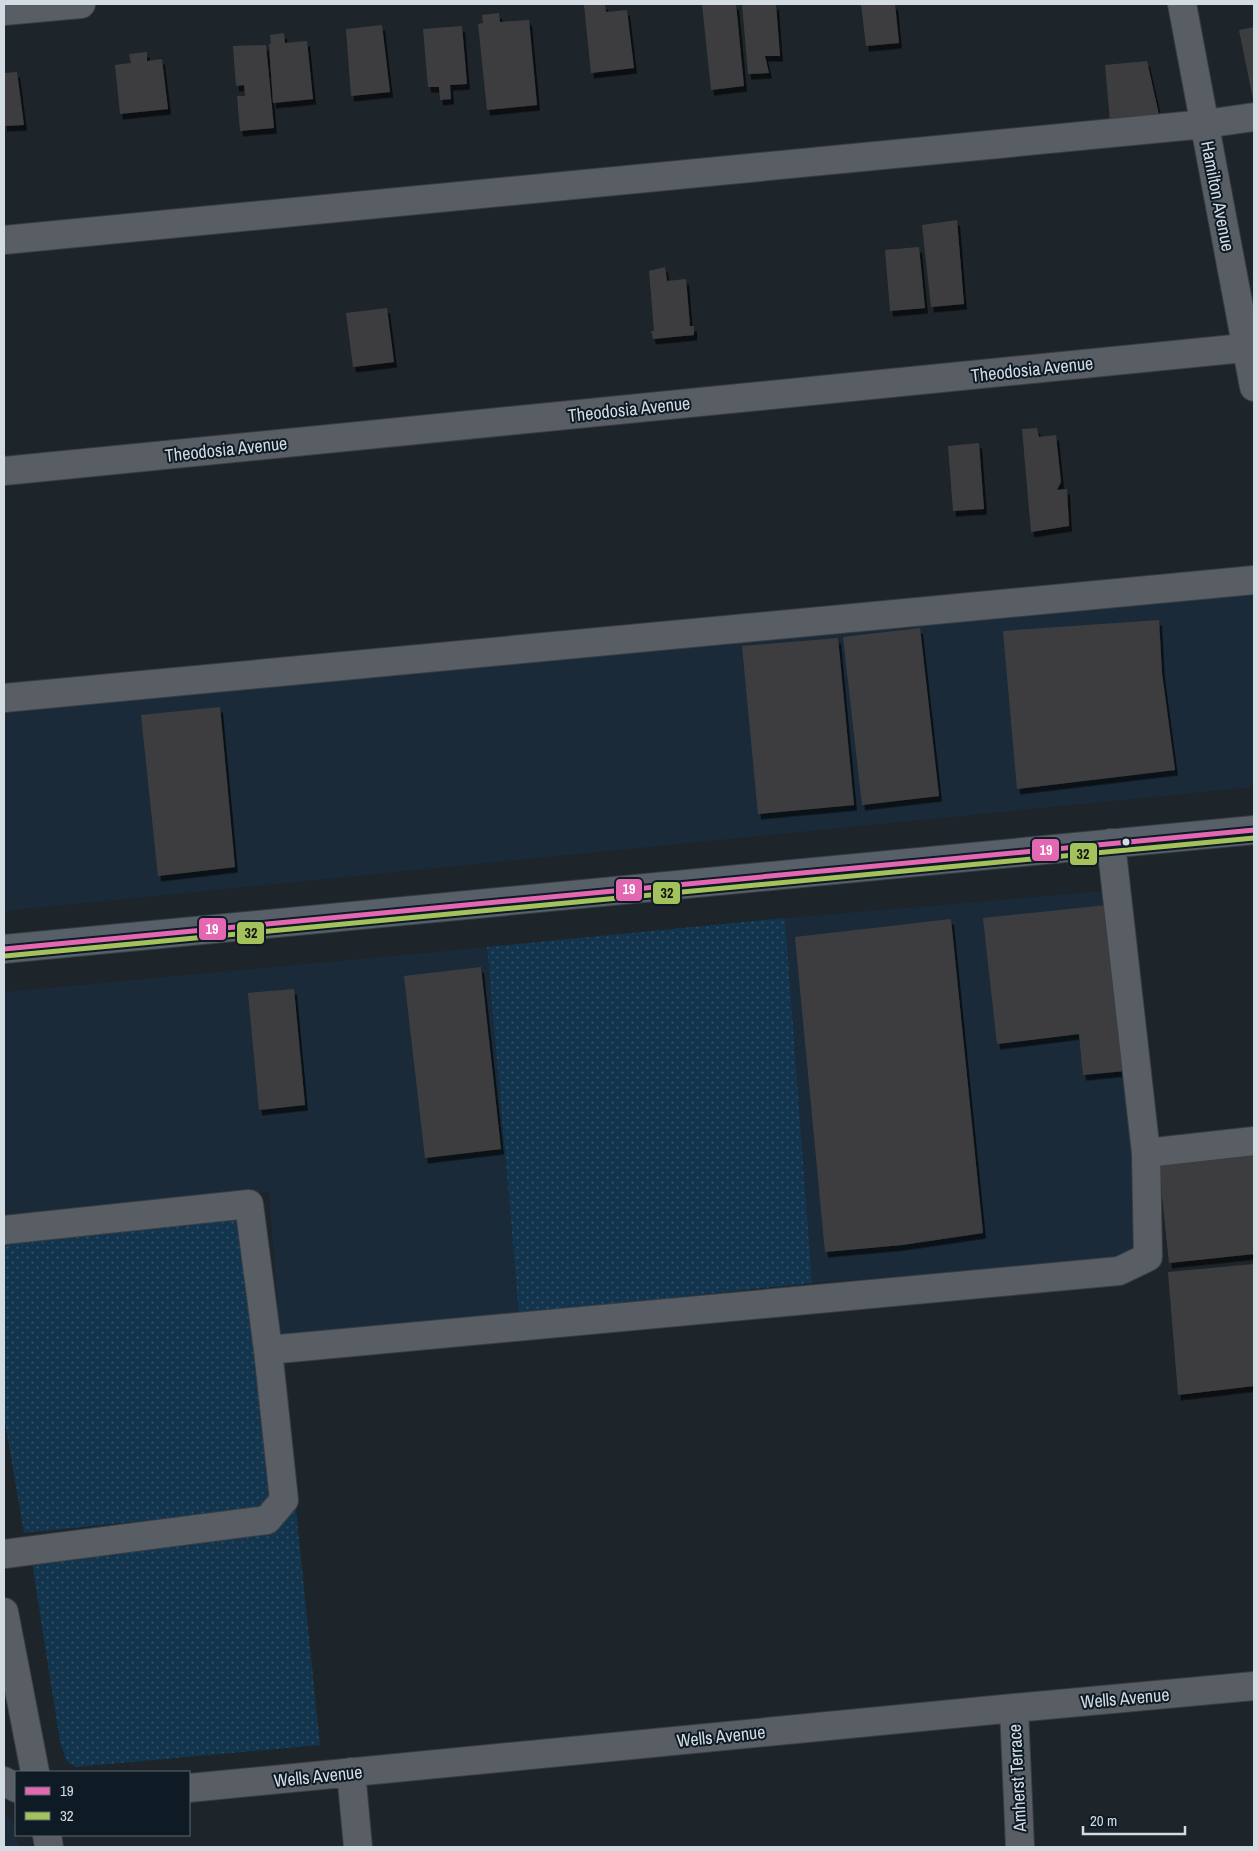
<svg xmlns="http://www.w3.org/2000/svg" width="1258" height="1851" font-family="'Archivo Narrow',sans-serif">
<defs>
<pattern id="grass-dots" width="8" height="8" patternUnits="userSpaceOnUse" patternTransform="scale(1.25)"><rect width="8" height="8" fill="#13344d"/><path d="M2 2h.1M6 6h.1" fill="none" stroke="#345166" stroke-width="1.8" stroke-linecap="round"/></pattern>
<filter id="shadow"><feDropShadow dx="3" dy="5.5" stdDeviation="0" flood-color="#0009"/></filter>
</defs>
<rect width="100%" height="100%" fill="#1d242a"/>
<path fill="#1a2a39" d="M1254 590V787L4 911V709Z
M1106 891 1134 1157 1137 1246 1112 1260 812 1283 785 918Z
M487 947 519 1314 280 1338 269 1192 4 1218V992Z
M4 1811 12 1821 20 1847H4Z"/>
<path fill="url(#grass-dots)" d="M785 918 812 1283 519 1314 487 947Z
M240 1216 272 1492 259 1509 24 1533 4 1417V1241Z
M296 1509 320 1745 76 1767 67 1762 60 1742 32 1562 276 1531Z"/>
<path fill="#3d3e3f" filter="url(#shadow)" d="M605 4 606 12 627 10 634 68 591 73 584 5Z
M702 4H736L744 86 711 90Z
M742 4H776L780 56H765L769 73 748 74Z
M861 4H895L899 43 866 46Z
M499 13 500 22 529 20 537 105 487 110 478 24 483 23 482 15Z
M382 25 390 92 351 96 346 29Z
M462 26 467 84 450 85 451 99 440 100 439 87H428L423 29Z
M1254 27V99H1253L1239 30Z
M284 33 285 43 307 41 313 99 273 103 269 44H271L270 35Z
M266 45 274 128 240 131 237 96H245L244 85 236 86 233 46Z
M147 52V61L162 59 168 109 120 114 115 65 131 63 129 54Z
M1147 61 1159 115 1110 121 1105 65Z
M17 72 24 125 4 126V73Z
M957 220 964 304 931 307 922 225Z
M919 247 925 308 890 311 885 250Z
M665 267 667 281 686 279 690 326H694V335L653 339 651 331H654L649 271Z
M387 308 394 362 353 367 346 313Z
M1037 428 1039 437 1056 435 1061 482 1057 490 1067 489 1069 526 1031 532 1022 429Z
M979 443 984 509 953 511 948 446Z
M1159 620 1162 673 1175 770 1017 789 1003 631Z
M920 628 939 796 862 805 843 637Z
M838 638 854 805 758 814 742 646Z
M220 707 235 867 158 876 141 715Z
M1107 905 1125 1071 1083 1075 1079 1034 997 1044 983 918Z
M951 919 983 1233 902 1245 825 1252 795 937Z
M481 967 501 1149 425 1158 404 976Z
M294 989 305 1105 259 1110 248 993Z
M1254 1147V1254L1169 1263 1158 1157Z
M1254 1264V1386L1178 1395 1168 1272Z"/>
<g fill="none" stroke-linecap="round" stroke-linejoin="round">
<defs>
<path id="minor" d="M1182 4 1254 387
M4 11 81 4
M4 240 1205 124 1254 117
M4 471 1254 347
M4 698 1254 580
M1146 1153 1254 1141
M4 1230 249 1204 268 1350 284 1500 267 1520 4 1554
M268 1350 1119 1271 1148 1257 1146 1153 1111 843
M4 1612 35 1772
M1014 1708 1020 1847
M351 1772 358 1847
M4 1781 16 1788
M189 1788 1014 1708 1254 1686
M47 1835 49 1847"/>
<path id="major" d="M4 949 1254 830"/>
</defs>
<use href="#minor" stroke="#393e44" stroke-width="30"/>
<use href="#major" stroke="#393e44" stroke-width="30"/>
<use href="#minor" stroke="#585e63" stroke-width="28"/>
<use href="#major" stroke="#576069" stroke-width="28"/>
<defs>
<path id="bus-1" d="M4 949 1254 830"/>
<path id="bus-2" d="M5 956 1254 838"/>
</defs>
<use href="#bus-1" stroke="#0e1b25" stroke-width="9"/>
<use href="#bus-2" stroke="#0e1b25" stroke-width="9"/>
<use href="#bus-1" stroke="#e367b1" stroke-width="5"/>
<use href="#bus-2" stroke="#a3c25b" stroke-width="5"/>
</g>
<circle fill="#d3dbe3" stroke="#0e1b25" stroke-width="2" cx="1126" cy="842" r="4.5"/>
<g text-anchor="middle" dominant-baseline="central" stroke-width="4" stroke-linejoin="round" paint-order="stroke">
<g font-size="18" fill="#d3dbe3" stroke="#0e1b25">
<text transform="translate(1218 196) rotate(79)">Hamilton Avenue</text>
<text transform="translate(1032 369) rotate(-6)">Theodosia Avenue</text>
<text transform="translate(629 409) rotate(-6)">Theodosia Avenue</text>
<text transform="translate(226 449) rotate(-6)">Theodosia Avenue</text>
<text transform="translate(1125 1698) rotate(-5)">Wells Avenue</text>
<text transform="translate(721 1736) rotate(-6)">Wells Avenue</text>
<text transform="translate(318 1776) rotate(-6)">Wells Avenue</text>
<text transform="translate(1017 1778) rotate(-93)">Amherst Terrace</text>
</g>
</g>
<g stroke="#0e1b25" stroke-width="2">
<rect x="1031" y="838" width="29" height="24" rx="5" fill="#e367b1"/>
<rect x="1069" y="842" width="29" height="24" rx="5" fill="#a3c25b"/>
<rect x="615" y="878" width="28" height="24" rx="5" fill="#e367b1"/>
<rect x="652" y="881" width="29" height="24" rx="5" fill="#a3c25b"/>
<rect x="198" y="917" width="29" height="24" rx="5" fill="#e367b1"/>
<rect x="236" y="921" width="29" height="24" rx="5" fill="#a3c25b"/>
</g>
<g font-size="14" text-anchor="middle" font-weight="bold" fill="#fff">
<text x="1046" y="855">19</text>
<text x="629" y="894">19</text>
<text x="212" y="934">19</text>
</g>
<g font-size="14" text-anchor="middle" font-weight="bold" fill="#111">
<text x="1083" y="859">32</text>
<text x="667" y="898">32</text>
<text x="251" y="938">32</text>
</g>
<rect width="1258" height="1851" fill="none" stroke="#d3dbe3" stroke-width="10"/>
<rect x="15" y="1771" width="175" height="65" fill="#0e1b25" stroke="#5d6871"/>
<rect x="25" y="1787" width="25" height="8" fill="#e367b1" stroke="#5d6871"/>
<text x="60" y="1796" font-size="15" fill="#d3dbe3">19</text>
<rect x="25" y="1812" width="25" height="8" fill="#a3c25b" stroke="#5d6871"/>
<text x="60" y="1821" font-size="15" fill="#d3dbe3">32</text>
<path d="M1083 1826v8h102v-8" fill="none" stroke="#d3dbe3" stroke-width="2.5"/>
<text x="1090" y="1826" font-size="15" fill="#d3dbe3" stroke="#0e1b25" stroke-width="4" paint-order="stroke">20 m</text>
</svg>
